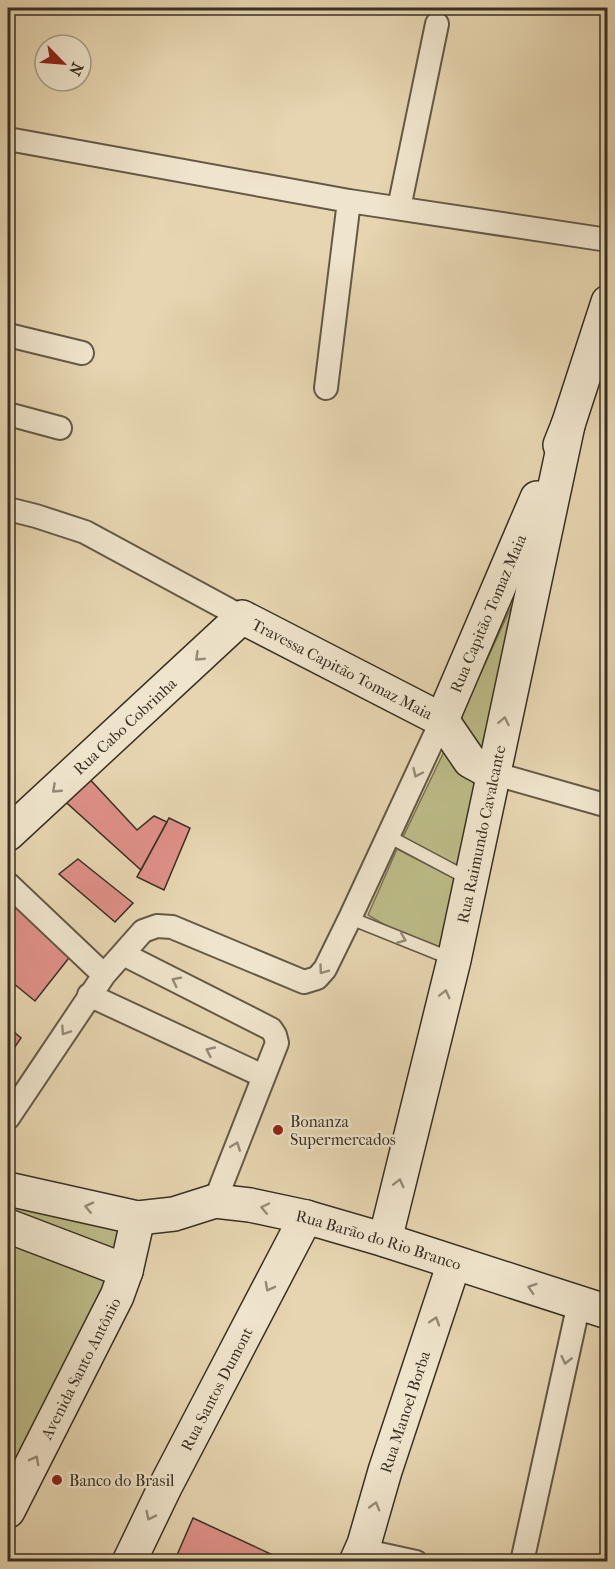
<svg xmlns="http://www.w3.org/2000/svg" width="615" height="1569" font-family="'IM FELL French Canon',serif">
<rect width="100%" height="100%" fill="#e6d5b0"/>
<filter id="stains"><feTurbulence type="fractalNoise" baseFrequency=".00333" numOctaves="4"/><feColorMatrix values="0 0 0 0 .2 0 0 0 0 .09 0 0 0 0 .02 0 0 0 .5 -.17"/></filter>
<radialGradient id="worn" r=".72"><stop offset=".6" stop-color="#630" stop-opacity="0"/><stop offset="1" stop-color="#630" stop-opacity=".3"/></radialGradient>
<path fill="#bcbb87" stroke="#7a7656" stroke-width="1.5" d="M512 605 487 764 466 754 461 716Z
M451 737 484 778 467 871 403 837Z
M397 849 465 884 449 951 417 944 368 915Z
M8 1206 129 1224 123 1262 8 1218Z
M8 1234 121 1276 8 1492Z"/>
<path fill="#df9088" stroke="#383024" stroke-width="1.5" d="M84 773 137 830 154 816 167 822 141 870 58 795Z
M169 818 190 828 164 890 137 877Z
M78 859 133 903 115 922 59 874Z
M19 904 72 954 35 1001 8 979V917Z
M8 1027 21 1038 8 1057Z
M193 1518 288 1562H174Z"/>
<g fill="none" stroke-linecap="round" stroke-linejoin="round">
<defs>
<path id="lane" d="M388 836 469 879
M350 918 452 959"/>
<path id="street" d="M8 139 349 201 608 240
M399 208 437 24
M8 335 82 353
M326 388 349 201
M8 414 60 428
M8 509 36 516 85 532 242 617
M492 773 608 806
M8 884 104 975
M123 954 271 1029 275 1035 277 1043 215 1201
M89 995 263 1076
M8 1118 104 975 143 931 157 926 172 927 304 982 317 978 325 969 350 918 442 720
M361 1550 416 1562
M522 1562 579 1303"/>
<g id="secondary">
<path d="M560 445 568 425 608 302"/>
<path id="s1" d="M442 720 537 498"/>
<path id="s2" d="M8 834 242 617 442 720 470 761 492 773"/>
<path id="s3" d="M8 1189 138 1218 174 1214 215 1201 250 1205 306 1217 385 1240 608 1312"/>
<path d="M8 1226 126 1271"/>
<path id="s4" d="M385 1240 454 960 568 425"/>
<path id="s5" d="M8 1511 117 1296 126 1271 138 1218"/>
<path id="s6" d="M129 1562 165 1487 306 1217"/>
<path id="s7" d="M356 1562 364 1544 385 1471 454 1263"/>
</g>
</defs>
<use href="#lane" stroke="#645947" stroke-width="15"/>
<use href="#street" stroke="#645947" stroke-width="26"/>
<use href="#secondary" stroke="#383024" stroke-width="36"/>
<use href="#lane" stroke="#efe4cc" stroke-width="12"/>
<use href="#street" stroke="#efe4cc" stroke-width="22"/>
<use href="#secondary" stroke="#efe4cc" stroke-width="33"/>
</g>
<defs><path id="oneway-chevron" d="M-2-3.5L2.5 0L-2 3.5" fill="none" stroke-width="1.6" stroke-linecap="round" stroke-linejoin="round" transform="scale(1.5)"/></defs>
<g stroke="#948a78">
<use href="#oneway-chevron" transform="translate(199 657) rotate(137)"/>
<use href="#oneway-chevron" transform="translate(504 721) rotate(-78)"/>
<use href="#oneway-chevron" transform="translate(417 773) rotate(115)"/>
<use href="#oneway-chevron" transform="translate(56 789) rotate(137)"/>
<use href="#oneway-chevron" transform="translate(402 939) rotate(22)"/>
<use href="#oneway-chevron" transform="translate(323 970) rotate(126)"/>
<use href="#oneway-chevron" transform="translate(176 981) rotate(-153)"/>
<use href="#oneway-chevron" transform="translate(445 994) rotate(-76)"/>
<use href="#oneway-chevron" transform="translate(65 1031) rotate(124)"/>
<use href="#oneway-chevron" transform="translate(210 1051) rotate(-155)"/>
<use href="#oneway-chevron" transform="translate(236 1146) rotate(-69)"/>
<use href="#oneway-chevron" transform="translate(399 1183) rotate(-76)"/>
<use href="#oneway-chevron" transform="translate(89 1207) rotate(-167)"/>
<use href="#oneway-chevron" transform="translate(265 1208) rotate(-168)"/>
<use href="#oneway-chevron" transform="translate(269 1287) rotate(118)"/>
<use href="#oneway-chevron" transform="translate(532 1288) rotate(-162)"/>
<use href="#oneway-chevron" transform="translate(435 1321) rotate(-72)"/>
<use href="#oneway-chevron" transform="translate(566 1360) rotate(103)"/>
<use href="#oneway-chevron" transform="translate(35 1460) rotate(-62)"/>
<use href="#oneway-chevron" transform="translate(375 1506) rotate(-74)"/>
<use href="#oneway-chevron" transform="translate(150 1516) rotate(116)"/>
</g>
<g fill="#8f2418" stroke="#efe4cc" stroke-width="2">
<circle cx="278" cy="1130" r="6"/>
<circle cx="57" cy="1480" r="6"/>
</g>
<g text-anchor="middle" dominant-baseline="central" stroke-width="5" stroke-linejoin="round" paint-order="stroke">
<g font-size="16" fill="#383024" stroke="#efe4cc">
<text stroke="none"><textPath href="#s1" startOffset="116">Rua Capitão Tomaz Maia</textPath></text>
<text stroke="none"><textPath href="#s2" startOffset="432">Travessa Capitão Tomaz Maia</textPath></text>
<text stroke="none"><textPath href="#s2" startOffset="159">Rua Cabo Cobrinha</textPath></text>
<text stroke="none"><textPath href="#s4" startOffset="417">Rua Raimundo Cavalcante</textPath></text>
<text stroke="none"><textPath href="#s3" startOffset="381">Rua Barão do Rio Branco</textPath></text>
<text stroke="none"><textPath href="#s5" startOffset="160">Avenida Santo Antônio</textPath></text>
<text stroke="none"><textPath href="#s6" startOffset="194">Rua Santos Dumont</textPath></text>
<text stroke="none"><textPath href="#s7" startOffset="158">Rua Manoel Borba</textPath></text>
</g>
<g font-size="16" fill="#383024" stroke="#efe4cc" text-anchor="start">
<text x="290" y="1121">Bonanza<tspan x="290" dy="18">Supermercados</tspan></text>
<text x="69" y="1480">Banco do Brasil</text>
</g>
</g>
<rect width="615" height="1569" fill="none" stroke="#e6d5b0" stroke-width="30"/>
<rect x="9" y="9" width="597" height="1551" fill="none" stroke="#383024" stroke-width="3"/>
<rect x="15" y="15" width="585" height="1539" fill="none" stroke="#383024" stroke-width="1.5"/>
<g transform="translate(63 63) rotate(115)"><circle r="28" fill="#efe4cc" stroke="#a69c89" stroke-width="1.5"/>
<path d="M0-4.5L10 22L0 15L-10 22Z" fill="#8f2418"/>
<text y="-9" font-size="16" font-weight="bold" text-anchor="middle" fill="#383024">N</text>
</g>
<rect width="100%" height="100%" filter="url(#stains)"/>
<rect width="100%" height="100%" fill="url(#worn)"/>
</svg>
